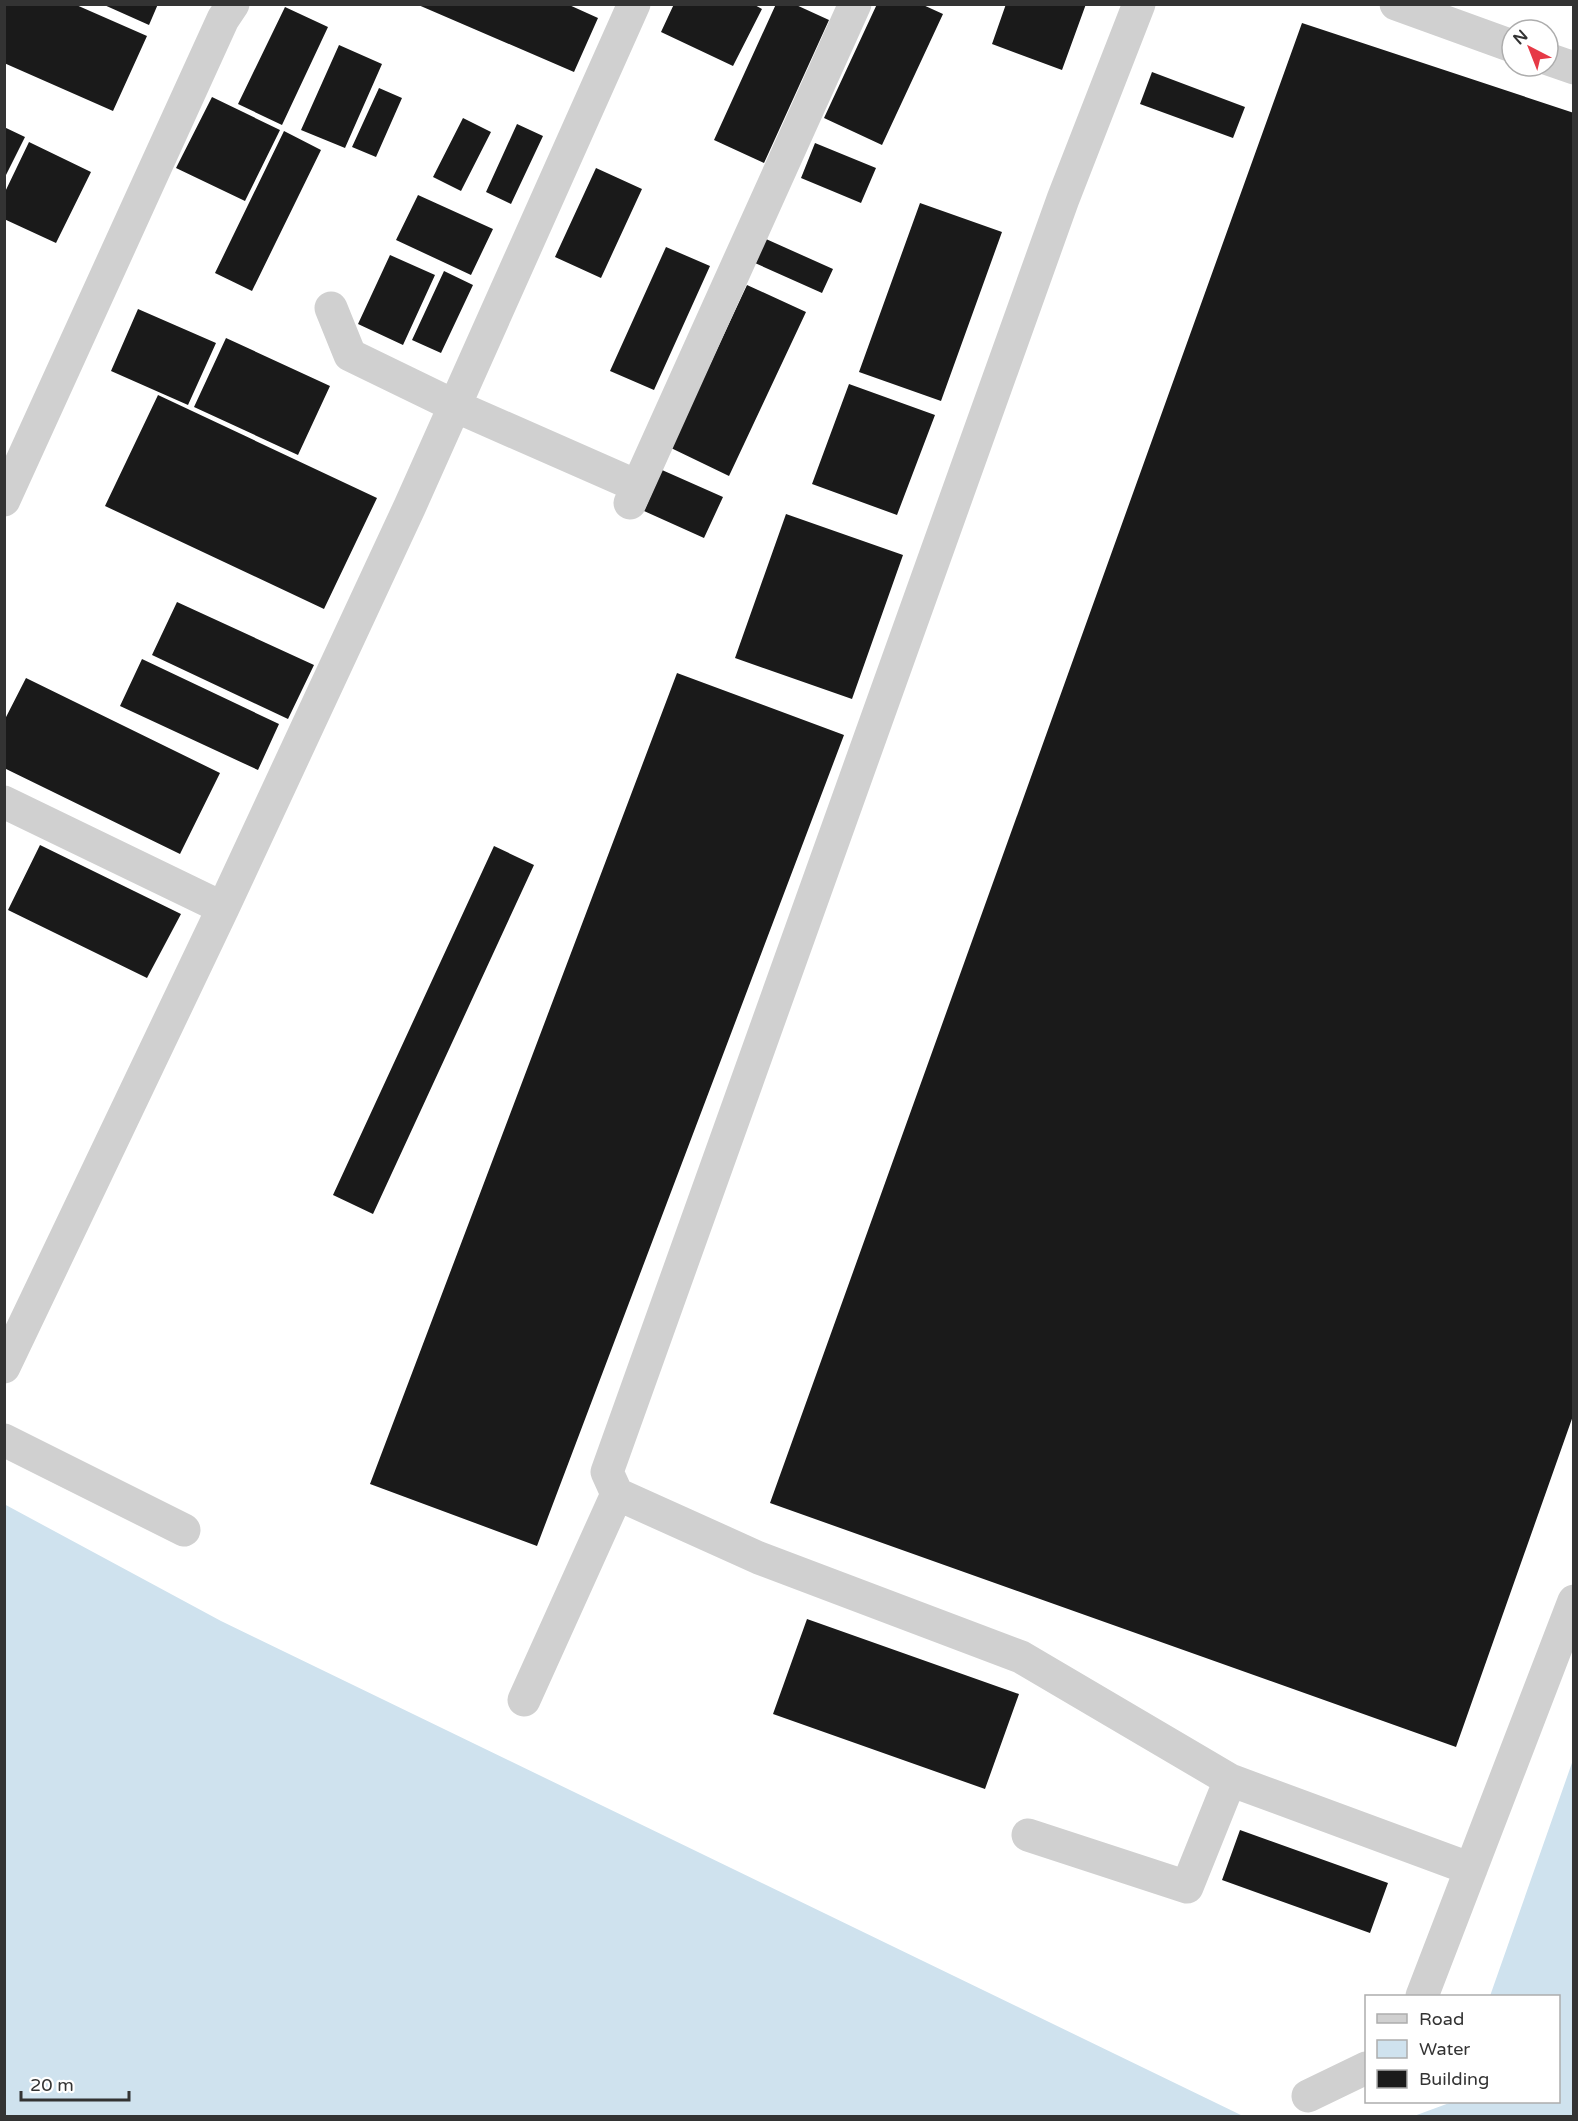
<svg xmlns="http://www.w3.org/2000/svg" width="1578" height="2121" font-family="'Varela Round',sans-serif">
<rect width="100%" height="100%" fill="#fff"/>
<path fill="#cfe2ee" d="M4 1504 221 1621 1243 2116H5Z
M1573 1760V2116H1414L1452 2102H1558V1996H1490Z"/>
<path fill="#1a1a1a" d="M4 4H74L147 36 113 111 4 63Z
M102 4H158L149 25Z
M416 4H567L598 18 574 72Z
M674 4H753L762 9 733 66 661 32Z
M776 4H794L829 20 764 163 714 140Z
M877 4H921L943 14 882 145 824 118Z
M1006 4H1086L1062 70 992 44Z
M285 7 328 27 282 125 238 104Z
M1302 23 1574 113V1413L1456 1747 770 1503Z
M339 45 382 64 345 148 301 130Z
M1152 72 1245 107 1233 138 1140 104Z
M379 88 402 98 376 157 352 147Z
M212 97 280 130 245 201 176 168Z
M463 118 491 132 461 191 433 177Z
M517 124 543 136 511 204 486 192Z
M4 127 25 137 4 179Z
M284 131 321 150 252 291 215 273Z
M29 142 91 172 56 243 4 219V194Z
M815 143 876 168 861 203 801 178Z
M596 168 642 189 601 278 555 257Z
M418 195 493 229 471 275 396 240Z
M920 203 1002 232 941 401 859 372Z
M766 239 833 269 822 293 755 263Z
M666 247 710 266 654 390 610 371Z
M390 255 435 275 403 345 358 324Z
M444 271 473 285 441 353 412 340Z
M747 285 806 312 729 476 671 448Z
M138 309 216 343 188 405 111 371Z
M226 338 330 386 298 455 194 407Z
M849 384 935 415 897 515 812 484Z
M158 395 377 498 324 609 105 506Z
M662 470 723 497 704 538 644 511Z
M786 514 903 555 852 699 735 658Z
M177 602 314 665 288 719 152 655Z
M142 659 279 724 258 770 120 706Z
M677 673 844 735 537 1546 370 1484Z
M26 678 220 773 180 854 4 768V721Z
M40 845 181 914 147 978 8 910Z
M494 846 534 865 373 1214 333 1195Z
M807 1619 1019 1694 985 1789 773 1714Z
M1240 1830 1388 1883 1370 1933 1222 1880Z"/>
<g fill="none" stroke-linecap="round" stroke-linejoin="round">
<path stroke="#d0d0d0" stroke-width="33" d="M1139 4 1063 199 607 1472 617 1494 759 1558 1021 1657 1230 1780 1471 1869
M1396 4 1512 46
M1548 59 1574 68
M331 308 350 355 455 406 637 486
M4 500 223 19 233 4
M630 503 855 4
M4 802 223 908
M4 1367 223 908 410 506 634 4
M4 1440 184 1530
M524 1700 617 1494
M1028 1835 1187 1887 1230 1780
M1422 1996 1574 1601
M1308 2096 1366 2068"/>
</g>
<rect width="1578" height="2121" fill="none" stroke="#333333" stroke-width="12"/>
<rect x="1365" y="1995" width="195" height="108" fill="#ffffff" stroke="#adadad" stroke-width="1.5"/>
<rect x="1377" y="2014" width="30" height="9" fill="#d0d0d0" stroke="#adadad" stroke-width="1.5"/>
<text x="1419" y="2025" font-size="18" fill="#333333">Road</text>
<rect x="1377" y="2040" width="30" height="18" fill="#cfe2ee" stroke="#adadad" stroke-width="1.5"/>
<text x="1419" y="2055" font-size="18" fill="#333333">Water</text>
<rect x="1377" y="2070" width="30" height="18" fill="#1a1a1a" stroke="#adadad" stroke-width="1.5"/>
<text x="1419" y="2085" font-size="18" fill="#333333">Building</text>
<g transform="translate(1530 48) rotate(318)"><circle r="28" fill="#ffffff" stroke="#adadad" stroke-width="1.5"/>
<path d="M0-4.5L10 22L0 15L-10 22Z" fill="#e63946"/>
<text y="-9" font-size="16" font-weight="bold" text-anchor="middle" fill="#333333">N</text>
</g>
<path d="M21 2091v9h108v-9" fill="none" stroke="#333333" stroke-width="3"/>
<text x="30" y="2091" font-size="18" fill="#333333" stroke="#ffffff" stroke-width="4.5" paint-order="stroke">20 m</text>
</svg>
